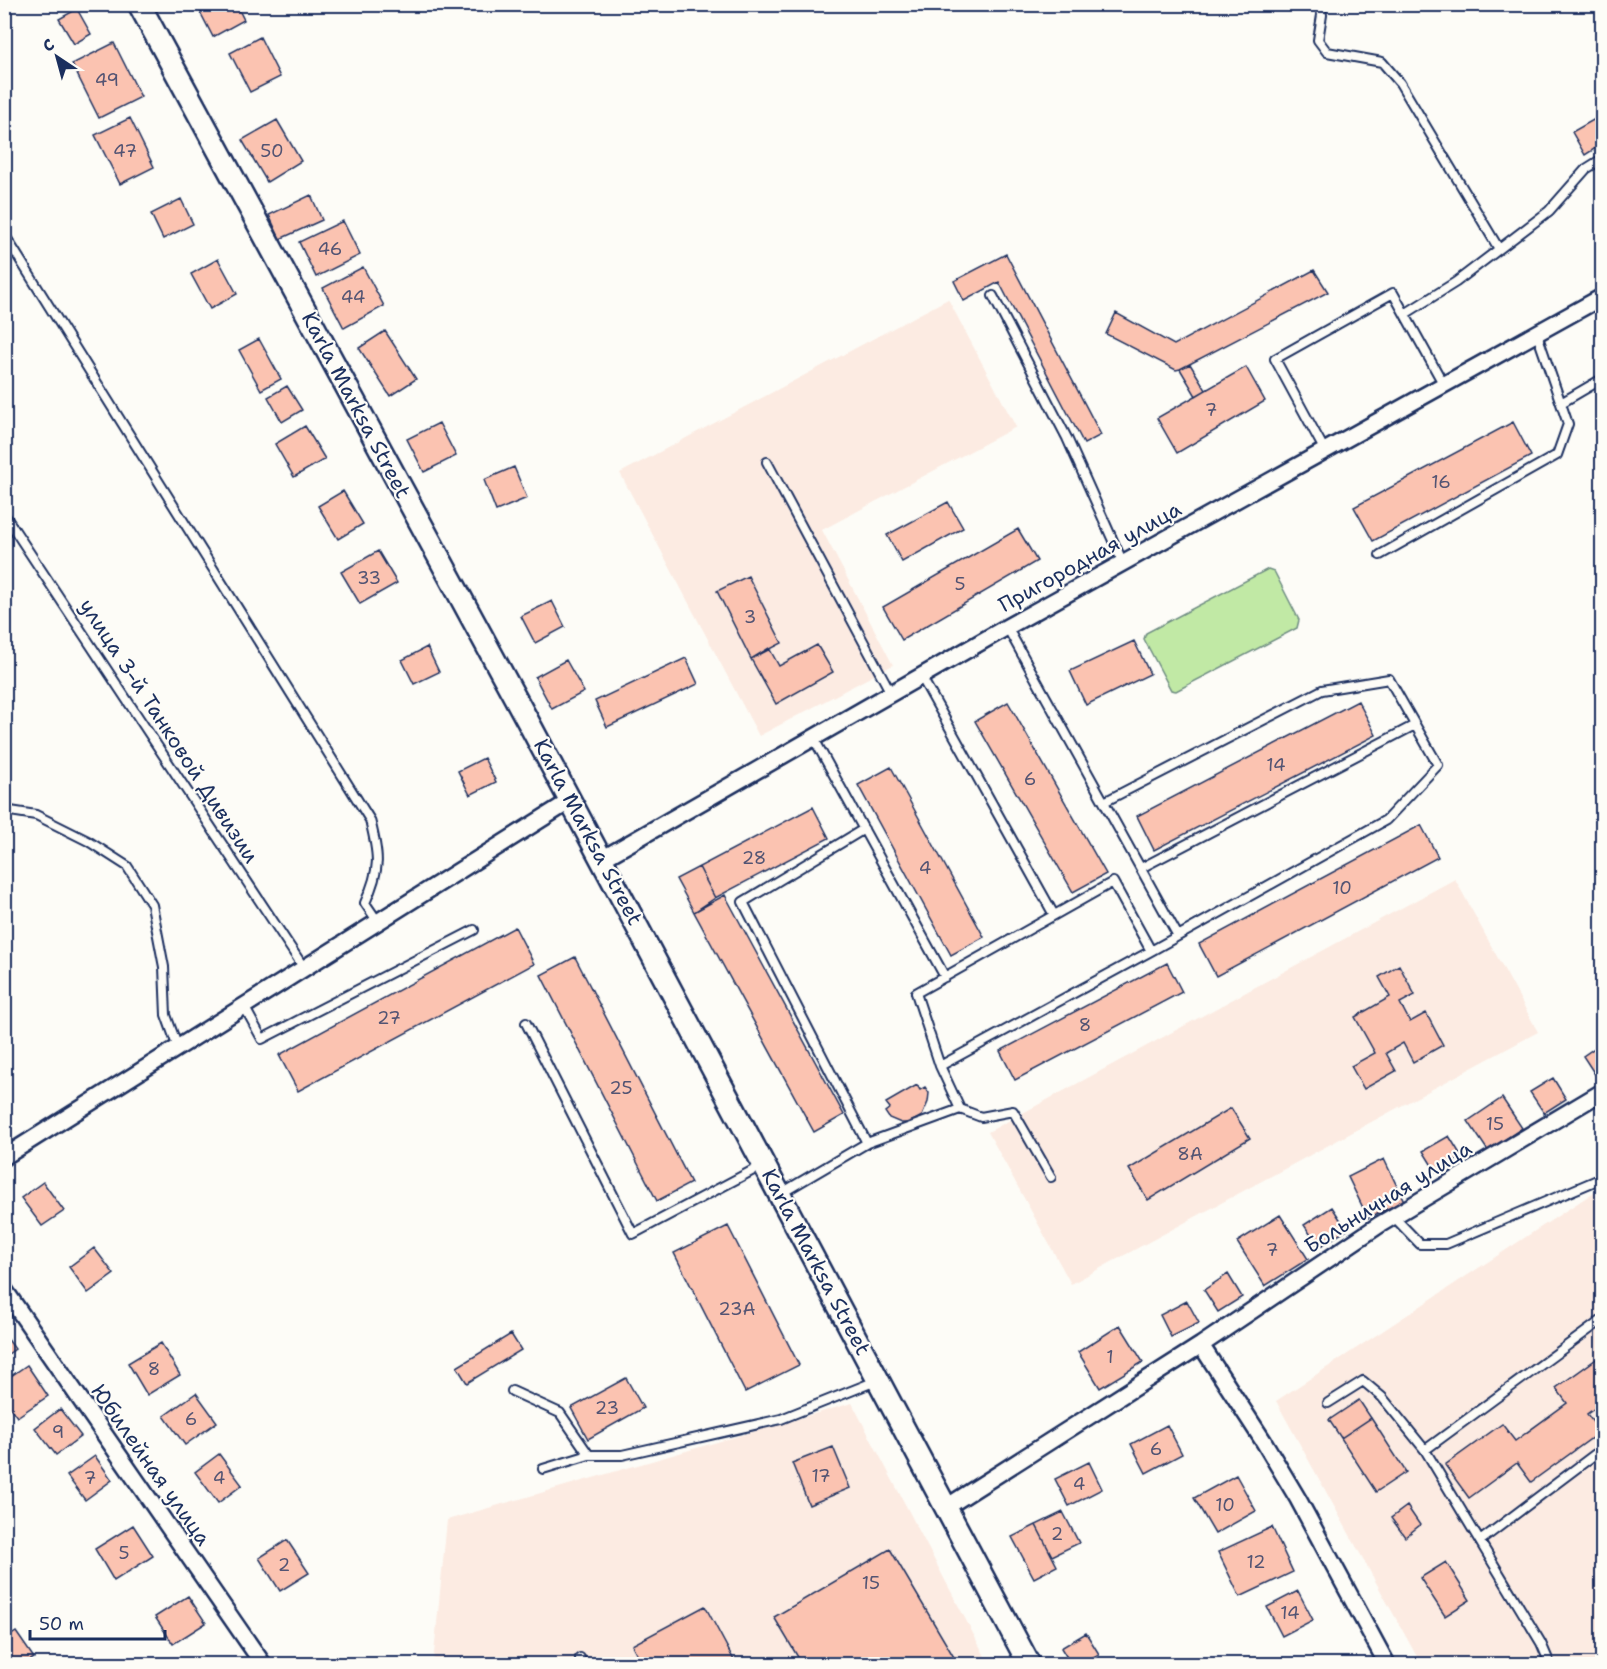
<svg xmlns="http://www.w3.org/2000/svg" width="1607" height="1669" font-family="'Shantell Sans',sans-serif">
<rect width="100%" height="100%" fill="#fdfcf7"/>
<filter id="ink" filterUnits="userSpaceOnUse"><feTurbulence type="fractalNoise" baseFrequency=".0167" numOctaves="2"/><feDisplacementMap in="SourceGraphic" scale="12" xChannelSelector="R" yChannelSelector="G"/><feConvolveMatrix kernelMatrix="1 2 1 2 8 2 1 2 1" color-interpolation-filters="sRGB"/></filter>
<g filter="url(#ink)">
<path fill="#fcebe2" d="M948 299 1016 427 822 530 893 665 759 736 620 473Z
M1455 879 1538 1032 1071 1284 988 1132Z
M1602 1187V1664H1421L1276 1401Z
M852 1403 989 1664H433L447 1520Z"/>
<path fill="#c1e9a5" stroke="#6e8c82" stroke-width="1.5" d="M1268 569 1274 571 1299 620 1297 628 1176 691 1171 690 1144 639 1146 633Z"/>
<path fill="#fbc3b1" stroke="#1b2f5e" stroke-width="1.5" d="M196 4H236L244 20 213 37Z
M77 9 91 34 74 44 59 19Z
M260 37 280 77 250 92 230 53Z
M114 43 141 97 99 118 72 64Z
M1602 115V144L1585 155 1572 132Z
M130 118 154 167 120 184 95 135Z
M277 120 301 161 267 182 242 140Z
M311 195 322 220 280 239 269 215Z
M181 199 193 224 163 239 151 214Z
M343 221 360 255 316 277 299 242Z
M1006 254 1101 435 1084 444 999 282 964 301 954 281Z
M218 259 237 294 210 309 191 274Z
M363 267 384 306 344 328 323 288Z
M1314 270 1328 292 1180 369 1176 370 1106 334 1116 313 1174 345Z
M385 331 416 379 390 396 359 348Z
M259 339 281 379 261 390 239 350Z
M1190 364 1206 390 1196 396 1180 369Z
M1246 367 1265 401 1177 453 1157 418Z
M287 386 302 410 282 422 268 397Z
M1513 422 1531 456 1373 541 1354 507Z
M439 423 456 456 424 472 407 439Z
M305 426 325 459 294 477 275 444Z
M514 467 527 498 496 511 484 480Z
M343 491 363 524 338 539 318 506Z
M948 502 963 528 902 562 887 535Z
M1018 529 1037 561 902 640 883 607Z
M378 551 397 583 360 604 341 572Z
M748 576 782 643 751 659 717 591Z
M552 601 565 627 535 643 521 616Z
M1134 641 1150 674 1086 705 1070 671Z
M817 645 833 672 776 704 751 659 769 648 779 666Z
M427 647 439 672 414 684 402 660Z
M686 658 698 684 607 727 595 701Z
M566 660 584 692 552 709 535 677Z
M1358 701 1376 735 1154 850 1137 816Z
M1008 702 1106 874 1073 892 975 721Z
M484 758 496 782 470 795 458 771Z
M891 767 984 937 951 955 858 785Z
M813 807 829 838 715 898 699 867Z
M1421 825 1438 857 1216 976 1199 944Z
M699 867 715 898 694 912 676 879Z
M725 895 844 1115 814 1132 694 912Z
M515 927 534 964 298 1091 279 1055Z
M575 957 691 1183 657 1201 541 975Z
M1167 963 1182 992 1015 1080 1000 1051Z
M1399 965 1415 995 1400 1003 1410 1022 1426 1013 1443 1045 1413 1062 1403 1043 1386 1053 1396 1071 1364 1089 1351 1066 1375 1053 1355 1017 1390 997 1379 977Z
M1602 1043V1075L1598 1079 1583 1056Z
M1553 1078 1566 1099 1544 1113 1530 1092Z
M917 1085 920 1090 925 1087 929 1093 928 1102 922 1116 909 1123H901L889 1118 885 1112 890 1108 886 1103Z
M1502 1098 1522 1128 1488 1151 1468 1121Z
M1231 1108 1250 1138 1148 1200 1129 1169Z
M1449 1136 1462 1157 1436 1172 1423 1151Z
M1384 1159 1404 1201 1368 1218 1348 1177Z
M43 1182 64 1211 42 1226 21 1198Z
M1332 1207 1347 1230 1319 1247 1304 1225Z
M1280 1215 1308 1259 1265 1286 1237 1242Z
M728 1226 799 1365 745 1392 674 1253Z
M94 1248 114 1274 88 1293 69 1267Z
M1228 1274 1242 1297 1218 1312 1204 1290Z
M1187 1301 1199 1323 1171 1337 1160 1315Z
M1120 1325 1143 1362 1100 1388 1078 1352Z
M4 1334 15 1349 4 1357Z
M511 1334 521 1350 467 1383 457 1367Z
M161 1343 180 1375 147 1395 128 1363Z
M1602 1355V1403L1587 1414 1600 1432 1531 1482 1517 1463 1469 1498 1445 1465 1502 1424 1515 1441 1567 1403 1556 1388Z
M27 1365 48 1396 17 1417 4 1399V1381Z
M626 1378 643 1408 588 1439 571 1408Z
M196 1393 217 1422 185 1445 164 1416Z
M1359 1400 1371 1418 1341 1438 1329 1420Z
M60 1409 81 1436 56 1455 35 1428Z
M1371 1418 1406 1472 1376 1492 1341 1438Z
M1167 1425 1182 1454 1146 1473 1131 1444Z
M833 1447 850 1488 809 1505 792 1463Z
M219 1454 242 1485 218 1503 195 1472Z
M95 1456 112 1480 85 1500 67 1476Z
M1089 1462 1102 1489 1069 1506 1055 1479Z
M1236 1475 1256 1511 1215 1534 1194 1498Z
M1407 1506 1420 1525 1405 1537 1391 1518Z
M1063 1512 1079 1543 1052 1556 1036 1525Z
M133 1525 153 1556 114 1581 95 1549Z
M1036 1525 1057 1566 1034 1578 1012 1537Z
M1272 1527 1293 1572 1240 1597 1218 1552Z
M287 1540 309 1573 280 1591 259 1558Z
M890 1549 958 1664H802L774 1617Z
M1446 1562 1470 1600 1445 1616 1420 1578Z
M1298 1591 1313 1620 1282 1636 1267 1607Z
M188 1596 206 1623 173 1644 155 1617Z
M705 1606 736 1664H642L632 1645Z
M16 1632 34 1658 24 1664H4V1640Z
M1086 1633 1099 1654 1081 1664H1071L1061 1648Z"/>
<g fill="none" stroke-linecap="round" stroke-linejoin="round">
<defs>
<path id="service" d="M1320 4 1322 15 1318 40 1327 52 1382 62 1400 83 1499 249
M4 234 370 820C379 856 381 868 365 903L378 922
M993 296 1067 438 1123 563
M1405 314 1456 282 1549 211 1586 169 1602 159
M1561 403 1602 379
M1325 451 1275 359 1393 293 1444 385
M767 462 891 693
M4 514 304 968
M1380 555 1557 455 1568 424 1537 334
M1007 627 1178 936
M921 676 1054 915
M813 737 945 977
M4 810 36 815 88 841 127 866 152 905 164 967 166 1015 178 1048
M864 829 743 902 867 1143
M1141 868 1415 725
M244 1006 262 1039 474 930
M526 1023 633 1234 763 1165
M940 1066 1151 951
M960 1109 981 1117 1013 1111 1051 1177
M780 1194 867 1143 960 1109 940 1066 916 993 1113 882 1151 951 1386 820 1438 765 1389 679 1322 690 1104 802
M1393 1216 1420 1244H1446L1602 1178
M512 1391 560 1413 589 1455
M1328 1403 1363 1381 1382 1397 1425 1450 1541 1643 1550 1664
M1425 1450 1602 1320
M543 1469 589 1455H622L781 1419 876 1381
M1480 1541 1602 1449
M580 1658 583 1664"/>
<path id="minor" d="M602 859 1007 627 1602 297
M4 1157 570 801
M4 1289 263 1664
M1201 1345 1264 1442 1298 1499 1387 1664
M945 1508 1201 1345 1379 1225 1602 1092"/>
<path id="secondary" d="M139 4 531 727 1029 1664"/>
</defs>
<use href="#service" stroke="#1b2f5e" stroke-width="12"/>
<use href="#minor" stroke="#1b2f5e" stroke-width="20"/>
<use href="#secondary" stroke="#1b2f5e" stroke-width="26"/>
<use href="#service" stroke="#fdfcf7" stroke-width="8"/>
<use href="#minor" stroke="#fdfcf7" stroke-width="15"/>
<use href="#secondary" stroke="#fdfcf7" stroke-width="21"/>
</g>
</g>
<g text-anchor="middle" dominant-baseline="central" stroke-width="4.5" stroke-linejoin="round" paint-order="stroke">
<g font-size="18" fill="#535473">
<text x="107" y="80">49</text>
<text x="125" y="151">47</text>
<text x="272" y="151">50</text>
<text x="330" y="249">46</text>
<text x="353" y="297">44</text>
<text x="1211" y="410">7</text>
<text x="1441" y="482">16</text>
<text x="369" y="578">33</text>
<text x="960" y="584">5</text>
<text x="750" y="617">3</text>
<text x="1276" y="765">14</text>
<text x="1030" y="779">6</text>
<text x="754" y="858">28</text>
<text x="925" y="868">4</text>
<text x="1342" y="888">10</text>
<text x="389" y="1018">27</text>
<text x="1085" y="1025">8</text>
<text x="621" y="1088">25</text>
<text x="1495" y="1124">15</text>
<text x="1190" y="1154">8А</text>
<text x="1272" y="1250">7</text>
<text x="737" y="1309">23А</text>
<text x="1110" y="1357">1</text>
<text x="154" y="1369">8</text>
<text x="607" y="1408">23</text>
<text x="191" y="1419">6</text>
<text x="58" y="1432">9</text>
<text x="1156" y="1449">6</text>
<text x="821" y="1476">17</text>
<text x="90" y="1478">7</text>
<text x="219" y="1478">4</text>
<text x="1079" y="1484">4</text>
<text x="1225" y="1505">10</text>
<text x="1057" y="1534">2</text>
<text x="124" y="1553">5</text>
<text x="1256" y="1562">12</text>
<text x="284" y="1565">2</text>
<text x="871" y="1583">15</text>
<text x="1290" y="1613">14</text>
</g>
<g font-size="21" fill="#1b2f5e" stroke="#fdfcf7">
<text transform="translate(356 405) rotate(62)">Karla Marksa Street</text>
<text transform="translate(1090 557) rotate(-29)">Пригородная улица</text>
<text transform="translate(169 731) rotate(57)">улица 3-й Танковой Дивизии</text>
<text transform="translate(588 832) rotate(62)">Karla Marksa Street</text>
<text transform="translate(1388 1197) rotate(-32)">Больничная улица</text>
<text transform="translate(816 1262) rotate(62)">Karla Marksa Street</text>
<text transform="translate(151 1465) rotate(55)">Юбилейная улица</text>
</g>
</g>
<rect width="1607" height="1669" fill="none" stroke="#fdfcf7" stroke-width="24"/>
<rect x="12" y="12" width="1583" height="1645" fill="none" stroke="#1b2f5e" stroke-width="2" filter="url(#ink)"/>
<g transform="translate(57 57) rotate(324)" stroke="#fdfcf7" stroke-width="4.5" paint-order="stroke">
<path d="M0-4.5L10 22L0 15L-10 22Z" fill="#1b2f5e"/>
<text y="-9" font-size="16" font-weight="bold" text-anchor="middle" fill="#1b2f5e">С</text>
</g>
<path d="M30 1630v9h135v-9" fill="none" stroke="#1b2f5e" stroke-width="3"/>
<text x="39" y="1630" font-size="18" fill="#1b2f5e" stroke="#fdfcf7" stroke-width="4.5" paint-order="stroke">50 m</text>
</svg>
